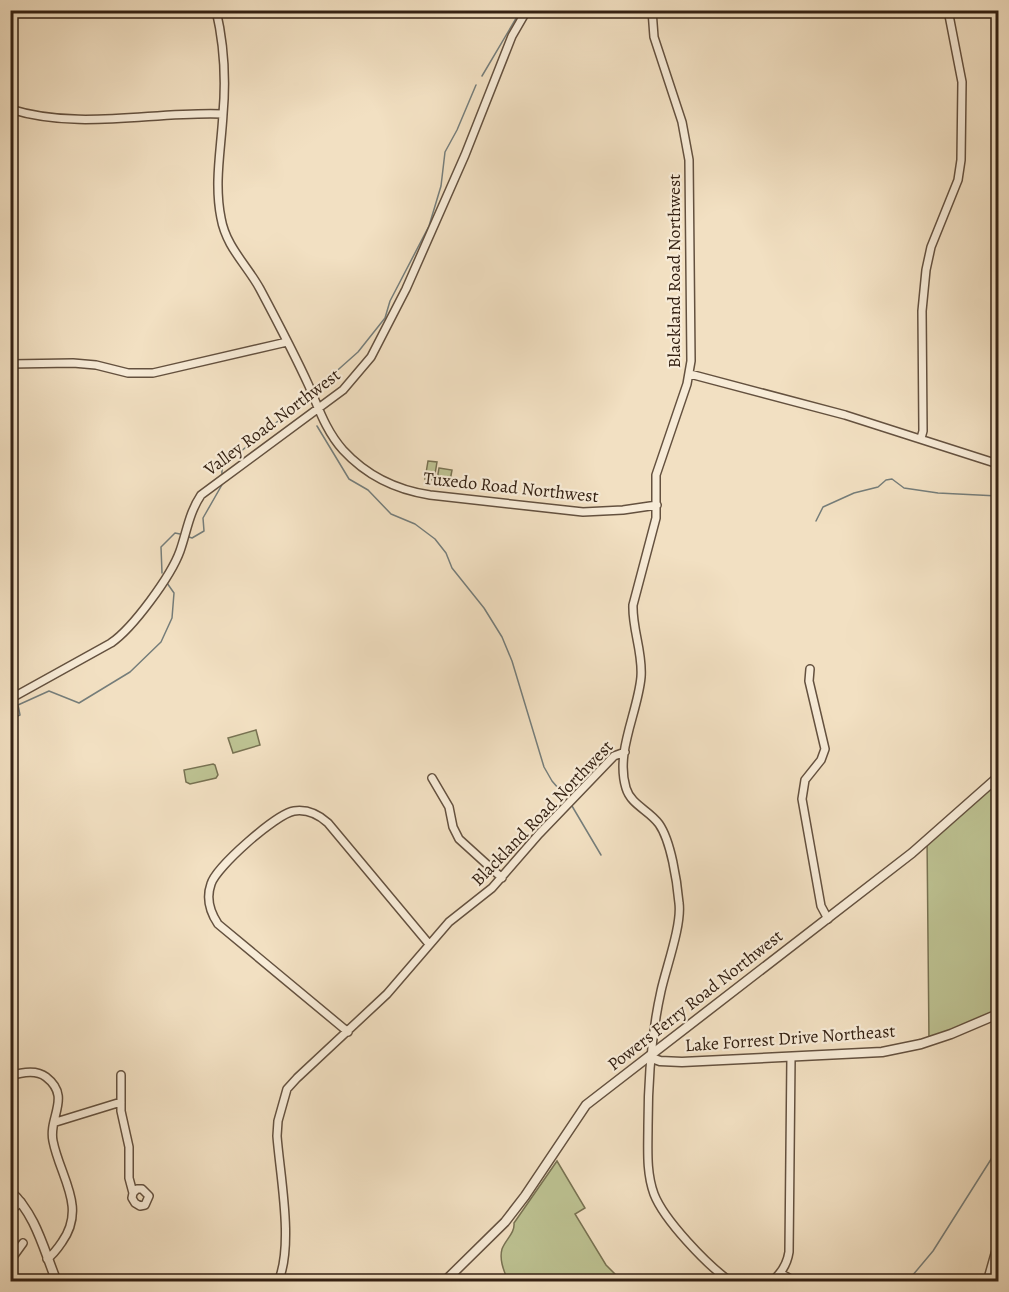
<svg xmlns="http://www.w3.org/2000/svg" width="1009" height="1292" font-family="Alegreya,serif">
<rect width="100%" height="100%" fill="#f2e0c2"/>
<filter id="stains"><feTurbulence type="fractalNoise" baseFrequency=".00333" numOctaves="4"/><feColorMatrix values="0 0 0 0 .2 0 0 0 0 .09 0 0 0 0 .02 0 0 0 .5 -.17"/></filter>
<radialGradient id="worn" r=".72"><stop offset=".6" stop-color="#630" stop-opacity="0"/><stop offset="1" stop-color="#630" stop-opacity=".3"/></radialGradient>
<path fill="#bdc292" stroke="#787252" stroke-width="1.5" d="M428 461 437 462 434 480 425 479Z
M439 468 452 470 450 481 437 480Z
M256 730 260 745 233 753 228 738Z
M213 764 215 765 218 775 216 778 190 784 186 782 184 770Z
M998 776V1012L929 1042 927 836Z
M557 1161 585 1208 575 1214 606 1265 622 1281H508C504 1271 499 1260 502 1249 506 1239 515 1233 514 1223Z"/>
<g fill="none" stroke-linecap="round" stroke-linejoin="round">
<path stroke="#757d7a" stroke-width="1.5" d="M482 76 521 10
M313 392 358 352 385 318 390 301 429 226 441 186 445 152 457 130 476 85
M305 406 306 400
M317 426 349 479 368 490 391 514 415 524 435 539 446 553 452 568 484 608 502 637 512 661 544 767 552 781 565 796
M222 474C221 460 229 456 240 452L310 395
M816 521 823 507 854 493 878 487 886 480 892 479 904 488 938 493 998 496
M189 537 192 538 204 531 203 518 223 483
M162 573 161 547 175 533 180 534
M10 716 13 718 20 715 18 705 49 691 79 703 130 672 161 642 172 618 174 593 167 583
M572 806 601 855
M907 1282 933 1251 995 1153 998 1152"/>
<defs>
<path id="minor" d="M216 10C224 44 226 80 223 114 221 150 214 183 221 218 226 247 247 265 260 289 277 321 294 353 309 386 319 409 326 431 343 450 366 475 397 490 430 495L583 512 623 510 657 505
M652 10 654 37 682 122 689 160 691 361 687 384 656 475V518L633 605C632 629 643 652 641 677 638 712 615 752 626 788 631 805 649 810 659 824 671 841 677 881 679 903 682 925 666 968 661 991 651 1036 648 1080 648 1126 648 1149 646 1172 654 1194 664 1220 707 1265 731 1282
M10 109C80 131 153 111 223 114
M10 364 73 363 96 365 128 373H153L287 342
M690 374 845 415 998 464
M921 438 923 431 922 311 926 270 931 247 958 180 961 160 962 82 948 10
M810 669 809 681 825 749 821 760 805 780 802 799 821 906 828 919
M10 699 111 643C133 628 171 576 180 551 187 531 189 513 201 495L343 390 371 357 406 289 465 155 512 36 527 10
M432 778 449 807 453 827 459 839 502 878
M348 1032 218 924C210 912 206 898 211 884 216 867 276 814 294 811 307 809 318 814 328 823L429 944
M121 1075V1111L129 1147V1178L133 1193 132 1198 135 1203 140 1206 145 1205 149 1196 142 1189H137L133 1193
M10 1076C22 1072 36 1069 46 1077 72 1097 48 1117 53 1141 60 1177 87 1207 62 1242 58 1248 54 1254 47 1259
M56 1122 121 1102
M10 1211 21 1202
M10 1261 23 1243
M10 1271 17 1282
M780 1273 796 1282
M278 1282C294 1245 280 1176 277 1136L278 1121 287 1089 297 1078 387 994 449 922 492 888 539 834 614 756 625 752
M771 1282C781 1274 787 1265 789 1252L791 1057
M987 1282 998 1243"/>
<path id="tertiary" d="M649 1057 660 1061 682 1062 882 1052 921 1044 951 1034 998 1014
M10 1191C36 1214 44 1251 57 1282
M444 1282 505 1222 525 1196 586 1105 912 853 998 777"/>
</defs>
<use href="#minor" stroke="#64513f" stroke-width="10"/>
<use href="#tertiary" stroke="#64513f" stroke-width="11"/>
<use href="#minor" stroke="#f7ebd7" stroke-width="7"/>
<use href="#tertiary" stroke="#f7ebd7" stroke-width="8"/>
</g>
<g text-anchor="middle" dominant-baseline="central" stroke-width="4.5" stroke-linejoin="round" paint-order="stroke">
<g font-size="18" fill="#342113" stroke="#f7ebd7">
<text transform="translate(674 271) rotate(-90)">Blackland Road Northwest</text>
<text transform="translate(272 422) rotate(-37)">Valley Road Northwest</text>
<text transform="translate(511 487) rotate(6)">Tuxedo Road Northwest</text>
<text transform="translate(542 813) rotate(-46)">Blackland Road Northwest</text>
<text transform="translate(695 1000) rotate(-38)">Powers Ferry Road Northwest</text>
<text transform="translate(790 1038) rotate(-4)">Lake Forrest Drive Northeast</text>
</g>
</g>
<rect width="1009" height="1292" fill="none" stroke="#f2e0c2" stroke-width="36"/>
<rect x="12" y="12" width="985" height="1268" fill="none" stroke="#342113" stroke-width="3"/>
<rect x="18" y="18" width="973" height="1256" fill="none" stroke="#342113" stroke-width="1.5"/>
<rect width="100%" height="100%" filter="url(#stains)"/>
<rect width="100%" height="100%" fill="url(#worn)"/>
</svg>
